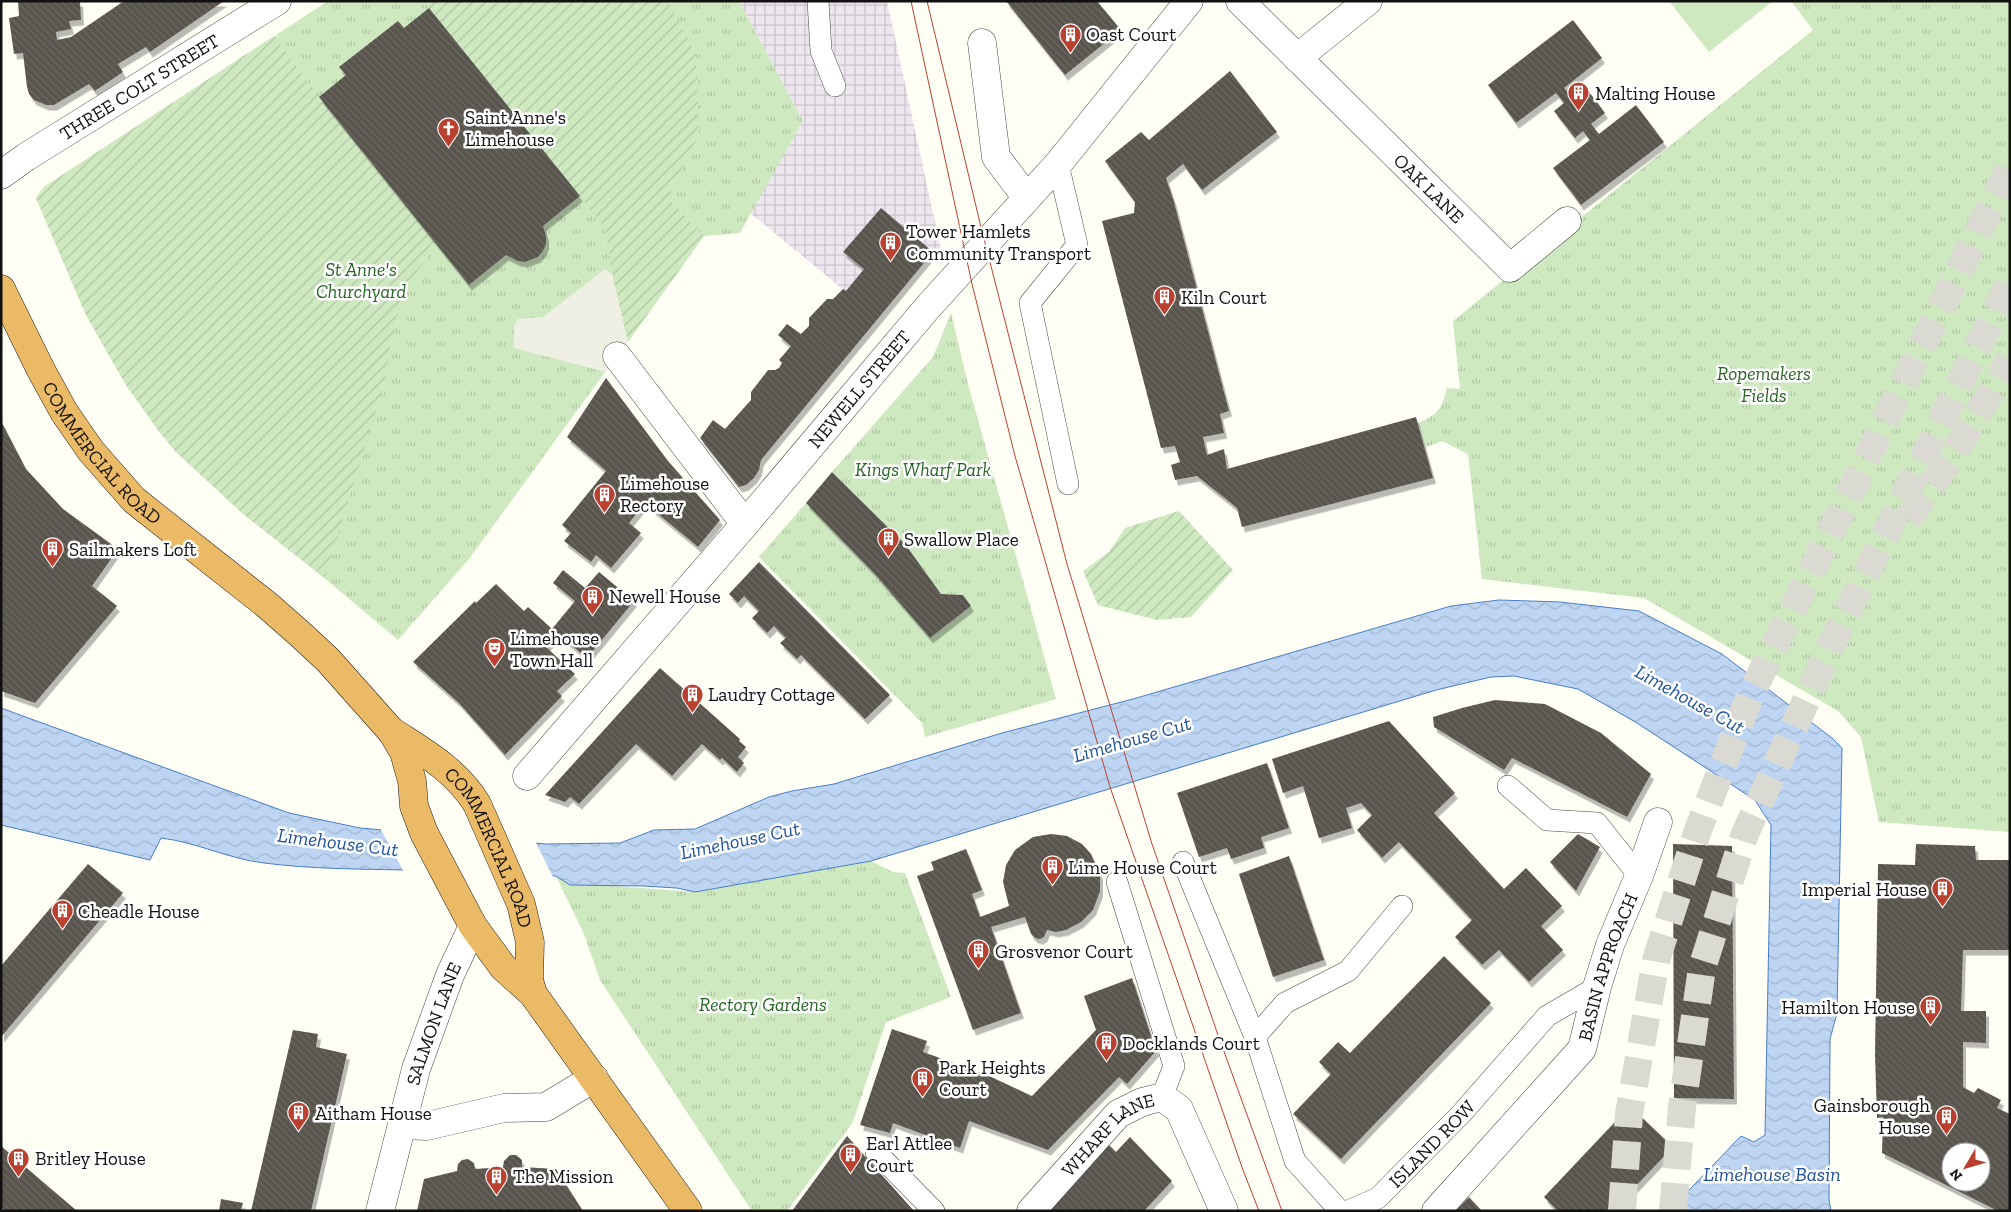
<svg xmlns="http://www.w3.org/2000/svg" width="2011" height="1212" font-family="'Zilla Slab',serif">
<defs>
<pattern id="industrial-grid" width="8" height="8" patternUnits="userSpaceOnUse" patternTransform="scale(1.25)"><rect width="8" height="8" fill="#eee6ee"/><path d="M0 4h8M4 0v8" fill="none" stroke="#cbc4cb"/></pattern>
<pattern id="park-tufts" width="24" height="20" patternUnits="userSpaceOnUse" patternTransform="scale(1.25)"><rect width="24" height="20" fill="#cee8c0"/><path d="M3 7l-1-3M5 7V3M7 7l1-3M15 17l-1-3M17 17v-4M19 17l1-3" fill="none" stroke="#b0c6a4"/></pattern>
<pattern id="garden-furrows" width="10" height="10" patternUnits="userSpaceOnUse" patternTransform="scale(1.25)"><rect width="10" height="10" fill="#cee8c0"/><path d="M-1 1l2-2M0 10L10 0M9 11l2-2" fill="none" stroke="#b0c6a4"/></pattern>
<pattern id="water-waves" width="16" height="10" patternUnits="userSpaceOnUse" patternTransform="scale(1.25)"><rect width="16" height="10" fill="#bdd5f3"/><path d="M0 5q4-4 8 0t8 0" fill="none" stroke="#a1b6cf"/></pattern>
<pattern id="building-back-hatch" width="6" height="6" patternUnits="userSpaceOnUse" patternTransform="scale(1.25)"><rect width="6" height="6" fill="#59544e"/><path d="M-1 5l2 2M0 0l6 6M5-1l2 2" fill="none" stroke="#6c6863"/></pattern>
<filter id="shadow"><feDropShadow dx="3" dy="5.5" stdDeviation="0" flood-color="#0004"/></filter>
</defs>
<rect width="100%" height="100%" fill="#fefef5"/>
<path fill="url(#industrial-grid)" d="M739 1H887L941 250 933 252 878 318 750 213 803 121Z"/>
<path fill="#cee8c0" d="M1669 1H1773L1709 52Z"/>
<path fill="url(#park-tufts)" d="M328 1H739L803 121 740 233 704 236 469 559 398 640 329 582 242 513 175 451 158 430 126 385 86 315 36 198 44 187Z
M1791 1H2010V832L1879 822 1861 737 1838 711 1644 598 1482 579 1468 454 1442 441 1426 447 1419 423C1438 414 1442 409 1447 388L1460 389 1453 321 1813 30Z
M951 313 968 384 1056 699 925 737 922 723 759 557 806 503 874 573 930 638 971 606 963 595 941 594 905 544 832 472 933 357Z
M871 861 893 872 905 873 951 997 886 1022 853 1122 787 1211H752L600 980 584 934 556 876 570 885H601L695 892Z"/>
<path fill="url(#garden-furrows)" d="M423 1H668L696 54 699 135 668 198 704 236 628 342 613 277 605 228Z
M274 36 319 97 437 245 406 286 391 337 385 381 325 578 242 513 175 451 158 430 126 385 86 315 36 198 44 187Z
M1179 511 1233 570 1191 617 1157 620 1098 605 1083 571 1109 552 1125 528Z"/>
<path fill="#f0efe3" d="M605 269 612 274 628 342 606 372 514 348V326L518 319 543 317Z"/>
<path fill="url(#water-waves)" stroke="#487ec6" d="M1499 600 1560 602 1639 611 1722 654 1832 738 1842 748 1837 1013 1830 1039 1829 1200 1831 1211H1669L1741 1136 1754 1142 1765 1135 1771 825 1755 800 1637 723 1578 689 1514 676 1491 677 1436 690 871 861 695 892 677 888 643 886 570 885 556 876C505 874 455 871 404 870 358 869 311 869 264 863 229 859 196 842 161 838L150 860 1 825V708L289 813 360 828 546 844 620 843 654 830 695 829 769 797 792 791 834 784 1002 733 1133 699 1451 606Z"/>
<path fill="#fefef5" d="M380 828 535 841 554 879 404 872Z"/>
<path fill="url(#building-back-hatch)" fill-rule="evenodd" filter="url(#shadow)" d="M18 1H80L81 20 69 21 71 29 56 32 57 40 71 37 124 1H224L150 52 146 47 118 64 123 72 95 91 89 84 54 105H46L34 100 29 94 27 87 23 53 14 54 9 18 19 16Z
M1006 1H1097L1121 30 1065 75Z
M429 8 580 196 543 226 546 236V244L543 251 538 257 525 262 518 261 506 255 469 285 319 97 346 75 339 67 398 21 404 28Z
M1573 20 1602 58 1564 88 1571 96 1584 86 1597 102 1605 113 1591 124 1599 134 1636 105 1664 142 1581 205 1553 168 1590 140 1583 131 1575 138 1554 111 1564 103 1556 93 1516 123 1488 85Z
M1230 71 1277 132 1202 190 1183 164 1166 178 1174 202 1229 411 1220 414 1224 433 1203 437 1207 455 1224 449 1227 469 1416 417 1433 478 1242 527 1237 508 1197 476 1175 480 1171 465 1180 462 1175 446 1161 448 1102 221 1134 213 1135 202 1105 161 1141 132 1149 140Z
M881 208 933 252 761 460 759 470 754 478 746 485 739 487 700 438 713 420 725 429 751 400V392L768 370H775L779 368 782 363 779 360 791 346 778 335 787 324 801 334 809 326V318L827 299H833L843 289 846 291 864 269 843 252Z
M606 378 668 461 720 520 698 547 645 503 629 523 641 533 611 568 596 555 591 562 564 541 571 533 562 525 606 471 567 437Z
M1 421 26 469 63 509 118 549 92 586 117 606 35 703 1 691Z
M832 472 905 544 941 594 963 595 971 606 930 638 874 573 806 503Z
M759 562 890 695 865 719 801 655 797 659 780 643 786 638 774 626 767 633 752 618 759 611 744 596 738 603 729 594Z
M563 570 585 588 599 572 634 601 587 658 552 629 575 601 553 583Z
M496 584 524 611 528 607 552 629 549 632 555 638 546 647 575 674 557 691 562 696 505 755 459 703 413 662 475 601 476 603Z
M660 668 740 739 739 741 746 747 738 757 744 763 737 772 722 758 720 760 702 744 672 776 636 744 579 804 570 797 565 802 545 795Z
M1495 700 1545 704 1601 733 1651 774 1627 817 1512 758 1504 770 1434 727 1433 717 1462 708Z
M1389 721 1455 793 1434 813 1504 889 1526 868 1562 906 1541 926 1563 950 1529 982 1499 950 1482 965 1455 937 1472 920 1399 842 1382 858 1357 830 1372 815 1361 803 1346 808 1352 828 1319 838 1303 786 1283 793 1272 759Z
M1267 763 1289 828 1261 837 1264 848 1231 859 1227 848 1199 857 1177 793Z
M1051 834 1067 836 1082 844 1091 854 1100 874V891L1093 910 1081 922 1066 930 1056 932 1047 930 1044 937 1040 939 1035 938 1031 934 1025 917 991 927 1021 1013 973 1030 917 876 934 870 931 862 966 849 982 890 972 894 980 917 1009 906 1003 882 1006 865 1015 850 1033 837Z
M1578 834 1600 847 1576 891 1550 862Z
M1673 844 1732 846 1734 1099 1674 1098Z
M1916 844 1975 846 1976 860H2010V950H1963L1961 1011H1986V1043L1963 1042V1087L1974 1093 1978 1088 2001 1100 1997 1108 2010 1114V1211H1998L1882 1153 1883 1117 1877 1118 1875 1055 1878 864 1915 865ZM1951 1152H1981V1182H1951Z
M1289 856 1324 960 1273 977 1239 874Z
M88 864 123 893 1 1037V966Z
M1444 956 1491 1003 1341 1159 1293 1114 1331 1074 1319 1062 1338 1042 1350 1053Z
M1132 978 1156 1051 1127 1084 1119 1077 1048 1150 969 1121 960 1148 893 1123 890 1133 860 1125 892 1029 927 1041 923 1052 985 1074 1032 1096 1096 1030 1084 996Z
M293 1030 318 1034 316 1047 347 1054 311 1211H251Z
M1630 1106 1673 1147 1612 1211H1558L1544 1197Z
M847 1136 914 1211H792Z
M1130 1137 1172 1181 1144 1211H1044L1108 1144 1116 1152Z
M1 1146 77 1211H5L1 1207Z
M510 1155H516L522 1160V1167L556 1169 583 1211H417L424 1179 457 1171 458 1164 462 1160 468 1159 474 1163 475 1169 503 1167 504 1161Z
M1469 1197 1482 1211H1455Z
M221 1199 243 1203 241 1209 246 1211H219Z"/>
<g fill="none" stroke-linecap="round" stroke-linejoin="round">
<path stroke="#dadad3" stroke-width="28" stroke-dasharray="28 14" stroke-linecap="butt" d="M1908 519 1951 458 2010 360
M1622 1211 1629 1114 1656 960 1698 830 1750 696 2010 167
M1673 1211 1682 1107 1702 968 1744 836 1838 631 2010 282"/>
<defs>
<g id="lane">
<path d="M818 1 821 51 835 86"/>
<path d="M1058 164 1077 245 1030 303 1068 484"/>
<path d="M1508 786 1547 820 1597 823 1639 876"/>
<path d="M1183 862 1255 1037 1295 1161 1340 1211"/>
<path d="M1117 882 1174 1066 1162 1097"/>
<path d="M1255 1037 1285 1003 1348 971 1402 906"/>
<path d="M876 1152 934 1211"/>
<path id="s1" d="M1348 1211 1378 1198 1462 1113 1547 1016 1597 987"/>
</g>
<g id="street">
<path id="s2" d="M1240 1 1510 268 1567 221"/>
<path d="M982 43 996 157 1027 198"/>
<path d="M1297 58 1368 1"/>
<path id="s3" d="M1 175 26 157 277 1"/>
<path d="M617 356 745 524"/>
<path id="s4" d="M527 776 745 524 928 307 1058 164 1189 1"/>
<path d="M402 1125 427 1126 504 1108 546 1107 594 1078"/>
<path id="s5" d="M380 1211 416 1069 450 975 473 926"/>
<path id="s6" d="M1031 1211 1118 1114 1142 1102 1162 1097 1179 1109 1224 1211"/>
<path id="s7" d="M1436 1211 1582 1049 1597 987 1610 945 1639 876 1658 822"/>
</g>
<g id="highway">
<path id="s8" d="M1 289 41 370 64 412 91 451 134 500 267 605 300 634 328 660 392 732 404 752 412 781 414 806 424 833 473 926 503 967 533 994 688 1211"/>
<path id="s9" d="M393 732C425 753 456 770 477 804L521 904 530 942 529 980 533 994"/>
</g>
</defs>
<use href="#lane" stroke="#444" stroke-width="22"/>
<use href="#street" stroke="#444" stroke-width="29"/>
<use href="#highway" stroke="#222" stroke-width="29"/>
<use href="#lane" stroke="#fff" stroke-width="21"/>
<use href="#street" stroke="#fff" stroke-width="28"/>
<use href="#highway" stroke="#ebba66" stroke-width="28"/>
<path stroke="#ba4130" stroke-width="1" d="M911 1 972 284 1015 456 1110 787 1243 1170 1259 1211
M927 1 980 223 1067 564 1152 844 1218 1035 1282 1211"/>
</g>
<defs>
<symbol id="building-pin" viewBox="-11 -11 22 30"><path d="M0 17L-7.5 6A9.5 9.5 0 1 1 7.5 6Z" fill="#ba4130" stroke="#fff"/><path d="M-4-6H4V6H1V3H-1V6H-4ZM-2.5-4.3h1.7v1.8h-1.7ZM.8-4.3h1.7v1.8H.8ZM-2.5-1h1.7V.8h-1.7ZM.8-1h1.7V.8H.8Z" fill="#fff"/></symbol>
<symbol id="church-pin" viewBox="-11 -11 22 30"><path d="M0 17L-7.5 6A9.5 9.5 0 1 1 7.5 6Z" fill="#ba4130" stroke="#fff"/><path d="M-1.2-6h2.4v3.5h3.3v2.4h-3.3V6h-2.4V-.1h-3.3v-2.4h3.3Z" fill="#fff"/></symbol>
<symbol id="theatre-pin" viewBox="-11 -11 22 30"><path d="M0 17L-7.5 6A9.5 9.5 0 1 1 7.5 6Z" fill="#ba4130" stroke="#fff"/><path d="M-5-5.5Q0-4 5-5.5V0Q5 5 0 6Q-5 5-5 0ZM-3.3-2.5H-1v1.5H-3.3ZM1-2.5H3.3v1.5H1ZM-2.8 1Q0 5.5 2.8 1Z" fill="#fff"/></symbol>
</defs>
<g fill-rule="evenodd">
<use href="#building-pin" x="1058" y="22" width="25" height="34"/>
<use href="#building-pin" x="1566" y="80" width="25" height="34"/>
<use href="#church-pin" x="436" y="116" width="25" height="34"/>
<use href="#building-pin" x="878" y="230" width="25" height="34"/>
<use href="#building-pin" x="1152" y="284" width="25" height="34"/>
<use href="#building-pin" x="592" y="482" width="25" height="34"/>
<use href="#building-pin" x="876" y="526" width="25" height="34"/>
<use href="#building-pin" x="40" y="536" width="25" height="34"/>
<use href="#building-pin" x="580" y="584" width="25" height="34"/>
<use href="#theatre-pin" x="482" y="636" width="25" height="34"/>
<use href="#building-pin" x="680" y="682" width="25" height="34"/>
<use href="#building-pin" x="1040" y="854" width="25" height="34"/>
<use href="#building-pin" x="1930" y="876" width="25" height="34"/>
<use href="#building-pin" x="50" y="898" width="25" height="34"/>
<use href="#building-pin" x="966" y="938" width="25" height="34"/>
<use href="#building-pin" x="1918" y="994" width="25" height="34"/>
<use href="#building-pin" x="1094" y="1030" width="25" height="34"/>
<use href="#building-pin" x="910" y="1066" width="25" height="34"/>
<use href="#building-pin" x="286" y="1100" width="25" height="34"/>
<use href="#building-pin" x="1934" y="1104" width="25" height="34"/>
<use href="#building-pin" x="838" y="1142" width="25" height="34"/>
<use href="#building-pin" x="6" y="1146" width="25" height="34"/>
<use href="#building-pin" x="484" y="1164" width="25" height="34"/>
</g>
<g text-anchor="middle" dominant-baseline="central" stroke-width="5" stroke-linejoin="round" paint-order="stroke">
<g font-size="19" fill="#111" stroke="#fff" text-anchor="start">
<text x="1086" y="34">Oast Court</text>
<text x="1595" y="93">Malting House</text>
<text x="465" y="117">Saint Anne's<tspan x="465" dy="22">Limehouse</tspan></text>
<text x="906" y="231">Tower Hamlets<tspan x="906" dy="22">Community Transport</tspan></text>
<text x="1181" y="297">Kiln Court</text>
<text x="620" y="483">Limehouse<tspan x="620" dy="22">Rectory</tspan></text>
<text x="904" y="539">Swallow Place</text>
<text x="69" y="549">Sailmakers Loft</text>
<text x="609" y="596">Newell House</text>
<text x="510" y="638">Limehouse<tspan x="510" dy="22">Town Hall</tspan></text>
<text x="708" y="694">Laudry Cottage</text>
<text x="1068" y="867">Lime House Court</text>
<text x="1927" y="889" text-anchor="end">Imperial House</text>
<text x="78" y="911">Cheadle House</text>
<text x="995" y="951">Grosvenor Court</text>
<text x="1915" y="1007" text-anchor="end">Hamilton House</text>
<text x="1122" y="1043">Docklands Court</text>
<text x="939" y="1067">Park Heights<tspan x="939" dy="22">Court</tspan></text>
<text x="1930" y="1105" text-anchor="end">Gainsborough<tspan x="1930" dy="22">House</tspan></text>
<text x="315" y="1113">Aitham House</text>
<text x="866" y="1143">Earl Attlee<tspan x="866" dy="22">Court</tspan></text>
<text x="35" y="1158">Britley House</text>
<text x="513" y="1176">The Mission</text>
</g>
<g font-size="19" fill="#111" stroke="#fff">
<text stroke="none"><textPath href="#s3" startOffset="164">THREE COLT STREET</textPath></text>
<text stroke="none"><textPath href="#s2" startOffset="266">OAK LANE</textPath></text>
<text stroke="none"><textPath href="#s4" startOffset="510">NEWELL STREET</textPath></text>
<text stroke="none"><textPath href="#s8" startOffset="194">COMMERCIAL ROAD</textPath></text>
<text stroke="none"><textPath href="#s9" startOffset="156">COMMERCIAL ROAD</textPath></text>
<text stroke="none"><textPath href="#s7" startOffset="304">BASIN APPROACH</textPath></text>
<text stroke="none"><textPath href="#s5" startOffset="195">SALMON LANE</textPath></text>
<text stroke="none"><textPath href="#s6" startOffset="110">WHARF LANE</textPath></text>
<text stroke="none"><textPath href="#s1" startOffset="109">ISLAND ROW</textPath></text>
</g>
<g font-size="19" font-style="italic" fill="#266624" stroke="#fff">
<text x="361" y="269">St Anne's<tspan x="361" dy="22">Churchyard</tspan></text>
<text x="1764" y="373">Ropemakers<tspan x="1764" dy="22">Fields</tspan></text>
<text x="923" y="469">Kings Wharf Park</text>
<text x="763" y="1004">Rectory Gardens</text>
</g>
<g font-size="20" font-style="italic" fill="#20519d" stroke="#fff">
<text transform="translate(1690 699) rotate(29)">Limehouse Cut</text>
<text transform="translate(1132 739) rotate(-16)">Limehouse Cut</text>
<text transform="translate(740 840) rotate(-12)">Limehouse Cut</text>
<text transform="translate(338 842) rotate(7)">Limehouse Cut</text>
<text x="1772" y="1174">Limehouse Basin</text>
</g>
</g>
<rect width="2011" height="1212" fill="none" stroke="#111111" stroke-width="5"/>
<g transform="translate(1966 1167) rotate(232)"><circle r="24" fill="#ffffff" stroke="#a0a0a0"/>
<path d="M0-4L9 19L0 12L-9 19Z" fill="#ba4130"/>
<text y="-8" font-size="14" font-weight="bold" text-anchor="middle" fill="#111111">N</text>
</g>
</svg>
